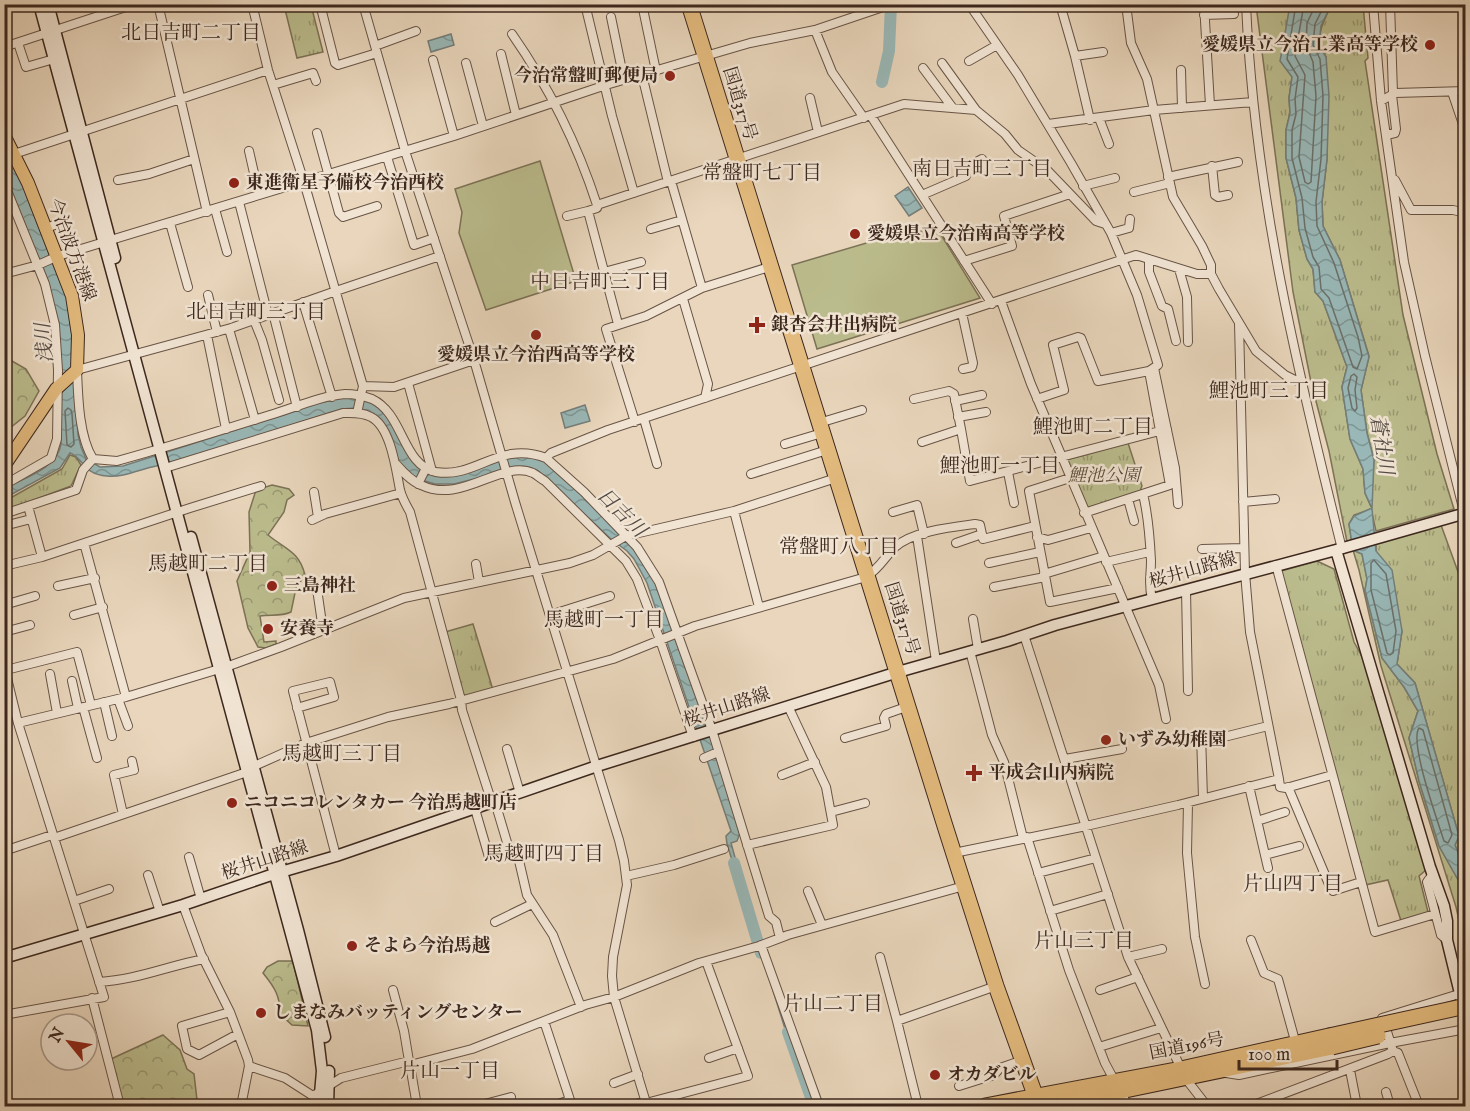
<svg xmlns="http://www.w3.org/2000/svg" width="1470" height="1111" font-family="'IM FELL English','Noto Serif JP',serif">
<defs>
<pattern id="grass-tufts" width="24" height="20" patternUnits="userSpaceOnUse" patternTransform="scale(1.5)"><rect width="24" height="20" fill="#bbbc8d"/><path d="M3 7l-1-3M5 7V3M7 7l1-3M15 17l-1-3M17 17v-4M19 17l1-3" fill="none" stroke="#999973"/></pattern>
<pattern id="forest-crowns" width="20" height="18" patternUnits="userSpaceOnUse" patternTransform="scale(1.5)"><rect width="20" height="18" fill="#bbbc8d"/><path d="M2 6a3 3 0 1 1 6 0M12 15a3 3 0 1 1 6 0" fill="none" stroke="#999973"/></pattern>
<pattern id="water-waves" width="16" height="10" patternUnits="userSpaceOnUse" patternTransform="scale(1.5)"><rect width="16" height="10" fill="#99b8b7"/><path d="M0 5q4-4 8 0t8 0" fill="none" stroke="#7e9694"/></pattern>
</defs>
<rect width="100%" height="100%" fill="#e9d6bc"/>
<filter id="stains"><feTurbulence type="fractalNoise" baseFrequency=".00333" numOctaves="4"/><feColorMatrix values="0 0 0 0 .2 0 0 0 0 .09 0 0 0 0 .02 0 0 0 .5 -.17"/></filter>
<radialGradient id="worn" r=".72"><stop offset=".6" stop-color="#630" stop-opacity="0"/><stop offset="1" stop-color="#630" stop-opacity=".3"/></radialGradient>
<path fill="url(#grass-tufts)" stroke="#7c7256" stroke-width="1.5" d="M284 5H311L323 52 297 58Z
M1256 5H1290L1292 77 1289 98 1290 113 1286 130V158L1296 198 1299 230 1307 259 1313 269 1315 292 1323 301 1347 367 1342 387 1350 439 1363 469 1365 493 1371 507 1374 460 1367 433 1361 390 1369 356 1340 260 1323 226 1322 202 1327 159 1326 57C1313 35 1323 25 1331 5H1363L1368 58 1365 61 1403 315 1437 454 1454 509 1376 531 1371 509 1354 515 1349 524 1353 550 1362 554 1367 579 1365 590 1382 658 1404 687 1418 711 1409 738 1419 781 1439 846 1465 892V920L1463 922 1465 929V946L1456 907 1381 666 1359 570 1353 550 1348 547 1329 451 1311 382 1293 292Z
M1128 443 1142 486 1140 491 1086 509 1066 460Z
M70 455 76 457 81 465 71 486 10 509 5 501 62 469Z
M1441 525 1465 591V870L1455 845 1459 836 1415 683 1397 664 1402 631 1376 551V544Z
M1317 561 1334 569 1354 642 1365 662 1426 870 1419 876 1429 916 1402 924 1388 880 1365 885 1281 571Z
M473 624 493 690 463 697 445 632Z"/>
<path fill="url(#forest-crowns)" stroke="#7c7256" stroke-width="1.5" d="M5 357 26 369 39 391 25 416 5 432Z
M272 485 289 489 294 495 287 500 284 512 268 535C285 549 299 551 305 575L296 588 291 612C280 617 271 614 260 616L264 642 276 641V644L266 648 258 647 248 628 237 581 250 552 249 512 256 490Z
M278 961H293L308 1026 292 1025 281 1015C279 995 276 989 263 973L267 967Z
M163 1035 180 1050 187 1069 194 1074 197 1100 189 1101 188 1106H123L111 1059Z"/>
<path fill="#bbbc8d" stroke="#7c7256" stroke-width="1.5" d="M540 161 576 281 486 310 459 233 462 212 455 189Z
M935 225 980 298 817 349 792 265 907 231 912 235Z"/>
<path fill="url(#water-waves)" stroke="#747e7a" stroke-width="1.5" d="M1290 5H1331L1321 26 1319 45 1326 57 1329 96 1327 159 1322 202 1323 226 1340 260 1369 357 1361 390 1367 433 1374 460 1372 509 1376 551 1392 570 1402 631 1397 664 1415 683 1459 836 1455 845 1465 870V892L1439 846 1419 781 1409 738 1418 711 1404 687 1382 658 1365 590 1367 579 1362 554 1353 550 1349 524 1354 516 1372 508 1365 493 1363 469 1350 439 1342 387 1347 367 1323 301 1315 292 1313 269 1307 259 1299 230 1296 198 1286 158V130L1290 113 1289 98 1292 77 1280 61Z
M451 34 454 45 431 52 428 41Z
M4 146 19 175 67 297 73 341 78 435 81 447 86 459 100 467 123 466 317 404 342 397 356 398 374 403 385 412 414 462 421 469 433 473 521 453 541 459 549 464 580 492 637 550 655 579 706 723 740 833 737 841 731 843 761 952 814 1106H811L803 1086 727 844 726 836 731 831 647 583 634 559 627 551 611 539 539 472 530 468H518L454 484H435L415 478 399 462 385 430 355 408 342 409C280 428 219 450 156 466 141 469 122 478 107 476 82 474 83 457 70 453L60 468 5 498V488C24 478 58 468 61 444L54 306 43 273 5 178Z
M908 187 922 208 909 216 895 196Z
M585 405 590 421 565 428 561 413Z"/>
<g fill="none" stroke-linecap="round" stroke-linejoin="round">
<path stroke="#6b706a" stroke-width="1.5" d="M1296 4 1287 59 1298 77 1295 99 1296 114 1292 130V158L1302 198 1305 228 1313 257 1319 267 1321 289 1329 298 1353 367 1357 369 1362 356 1358 337 1334 263 1317 226 1316 202 1321 159 1323 96 1320 59 1313 45 1315 24 1325 4
M1304 4 1295 56 1305 75 1299 157 1305 182 1308 184 1311 182 1316 96 1313 62 1306 45 1307 23 1316 4
M1354 374 1357 377 1355 390 1357 408 1355 411 1352 408 1348 388 1351 376Z
M68 408 71 410 72 414 74 444 71 447 67 445 65 411Z
M1374 560 1386 574 1396 631 1393 653 1390 655 1387 653 1371 590V563Z
M1419 728 1423 730 1452 835 1448 843 1444 841C1438 822 1409 742 1419 728Z"/>
<path stroke="#99b8b7" stroke-width="12" d="M882 82 889 51 891 4
M734 863 761 953
M788 1032 814 1106"/>
<defs>
<path id="street" d="M158 4 207 212
M252 4 268 70 304 182 363 386 357 413
M320 4 335 63 338 65 377 53
M363 4 405 151 474 360 515 502 619 840 624 861 627 885 613 957 612 976 614 997 647 1106
M585 4 612 116 634 193
M642 4 656 71
M861 4 864 13
M969 4 1018 75 1071 163 1111 233 1137 295 1158 365 1149 371 1170 485 1084 513
M1060 4 1075 56 1090 120
M1126 4 1131 43 1147 79 1173 197 1202 246 1211 265V274L1219 289 1256 351 1285 375 1301 383
M1204 4 1210 105
M1246 4C1254 189 1297 370 1342 549
M1373 4 1381 101 1404 262 1425 356 1465 516
M1390 4 1393 93
M1204 15 1234 14
M611 17 624 80
M815 30 832 72 864 118
M512 34C549 87 577 143 597 205
M18 43 26 67 54 59
M375 46 416 31
M4 47 135 4
M501 54 516 115
M1075 56 1103 52
M433 60 454 136
M969 61 997 45
M466 63 483 126
M942 63 976 110
M923 68 952 107
M1181 70 1182 108
M642 75 668 182
M273 85 313 73 316 81
M1452 92 1466 133
M810 98 818 132
M1381 101 1395 93 1466 91
M871 116 992 304
M1099 118 1109 144
M1048 124 1154 110 1253 102
M317 133 339 213 343 217 377 206
M1386 135 1395 133 1396 129 1392 95
M249 151 259 195
M14 154 268 70
M387 157 414 245 434 238
M1212 166 1215 195 1218 197 1228 195
M1168 177 1238 162
M118 180 149 174 194 159
M1395 180 1411 210H1453L1466 213
M671 181 702 288
M4 183 45 284 55 325 58 370 57 439 51 458 4 485
M1083 186 1115 178
M1134 192 1170 183
M922 195 966 176 962 170 982 159
M239 202 268 315
M215 209 227 252
M588 211 597 208V205L904 104 976 110 1005 134 1018 150 1047 170 1096 221 1105 224
M567 216 588 211 618 324
M170 223 188 287
M44 229 62 222
M651 229 682 220
M1111 233 1129 228 1130 219
M1149 259V272L1162 306 1168 309 1176 341
M964 261 1012 246 1004 216 1070 194
M1179 269 1187 297 1188 342
M604 272 641 262
M4 274 38 265 58 256 454 136 606 85 750 43 815 30 892 4
M1463 281H1466
M208 295 217 332
M683 299 708 384 705 398
M1001 301 1031 384 1159 685 1166 719
M303 302 332 397
M273 313 297 407
M962 313 973 363 972 367 963 369
M254 320 262 340 279 400
M229 329 255 420
M207 335 226 429
M1154 368 1175 468 1178 504
M408 383 432 471
M363 386 394 387 474 360
M914 399 949 391 954 394 961 429
M1037 399 1064 390 1053 345 1078 337 1081 338 1098 381 1149 371
M955 401 982 395
M958 417 986 412
M644 419 657 464
M635 422 606 329 646 316 702 288 769 267
M819 423 862 410
M922 442 961 429 970 481 1167 429
M785 444 822 433
M546 458 584 492 637 547 659 582 712 730 769 916 776 922 780 938
M93 459 117 461C168 447 219 431 270 415 294 408 320 396 345 394 353 394 364 396 372 399 404 414 402 465 436 472 476 479 499 440 546 458L551 453 608 430 1136 255 1197 274H1211
M93 459C79 437 78 397 77 370L231 328 336 291 440 256
M396 464C403 472 411 481 421 485 462 505 501 459 533 473 537 475 541 479 545 481L626 561 637 579 660 640 693 737
M165 468 343 413C352 413 362 412 371 417 391 427 396 470 400 490 402 498 406 505 410 512L461 700 462 710 492 803
M1008 472 1014 503
M751 474 827 450
M1070 478 1029 491 1050 602 1118 588
M1457 483 1466 481
M418 484 426 468
M314 492 318 517
M1143 494C1148 515 1150 539 1151 561 1151 577 1148 583 1152 599
M1128 499 1134 521
M1243 502 1275 499
M4 505 10 512 76 490 83 470 93 459
M28 506 42 557
M734 511 759 607
M893 512 917 505 924 534
M312 520 325 514 401 493
M4 526 31 519
M917 536 936 661
M1037 537 1048 540 1091 528
M84 543 126 697
M956 543 982 534
M1202 549 1244 548
M1106 562 1145 553
M989 563 1040 552
M476 564 479 582
M1276 565 1375 932 1435 914
M4 566 42 557 190 508 261 486
M1044 574 1104 556
M58 586 95 578
M994 587 1045 577
M317 589 323 630
M1186 590 1188 691
M4 605 35 596
M74 615 103 607
M550 615 610 596
M973 619 978 649
M4 632 30 625
M1024 635 1128 957 1186 1079 1207 1106
M970 651 992 735 1004 762 1023 838
M4 666 18 723 104 997 4 1015
M6 670 77 652 91 705
M50 674 57 713
M72 681 78 708
M293 691 336 856
M293 691 330 682 334 697 297 708
M118 699 128 726
M104 702 112 736
M83 707 97 758
M18 723 126 697 226 667 281 647 404 598 570 563 593 555 626 536 734 511 836 478
M1201 734 1203 798
M1228 736 1268 726
M845 738 886 726 884 718 886 714 909 706
M507 749 520 793
M704 758 718 752
M1065 759 1122 749
M250 768 306 743 388 717 449 704 613 659 695 626 866 577C879 569 885 557 895 547 913 531 952 527 975 524L980 525 983 539 1035 526
M782 775 815 762
M1279 779 1280 787 1286 788 1332 775
M1249 786 1268 868
M1288 787 1331 889 1333 891 1361 882
M495 802 509 849 517 852 527 895 553 935 581 1007
M1188 803 1187 853 1195 937 1205 984
M475 809 489 857
M831 812 865 803
M123 814 114 775 134 770 132 761
M1257 821 1285 812
M1027 837 1069 970 1105 1063 1128 1106
M54 838 247 772
M747 845 833 825 826 787 788 706
M4 851 52 835
M954 853 1086 826 1178 805 1279 779 1250 632 1245 573 1239 323
M1265 855 1299 846
M189 857 201 899
M1038 873 1096 858
M1433 874 1427 882 1441 935 1447 940
M148 875 160 912
M626 876 674 865 724 849
M808 891 822 925
M74 901 109 889
M183 905 201 954 230 1012 248 1060 249 1066 241 1106
M1050 911 1108 894
M495 922 532 904
M1251 940 1264 973 1278 979 1294 1037
M761 945 819 1106
M880 957 897 1021 996 986
M1128 957 1162 949
M99 982C136 980 168 966 204 959
M393 990 404 1031 409 1061
M1100 990 1138 977
M92 998 120 1106
M230 1012 182 1026 187 1049 199 1055 238 1034
M1382 1018 1459 994
M544 1021 572 1106
M897 1021 918 1106
M1099 1047 1161 1028
M1393 1051 1398 1053 1419 1106
M709 1058 738 1048
M410 1065 417 1106
M249 1066 285 1078 313 1096 341 1078 409 1061 410 1065 472 1049 585 1005 614 997 699 963 759 946 788 935 964 886
M1350 1070 1357 1106
M1226 1073 1239 1075 1390 1043 1466 1029
M614 1083 638 1074
M959 1086 994 1075 1000 1068 1023 1060
M1386 1092 1390 1106
M646 1103 748 1076 706 961
M477 1106 511 1097
M552 1106 570 1100
M629 1106 646 1101
M1251 1106 1388 1054 1393 1051 1384 1022"/>
<path id="secondary" d="M39 4 317 1030 322 1071 319 1106
M48 4 115 258
M191 537 298 930 325 1037
M1336 550 1430 867 1444 906 1447 921V940L1466 1018
M4 958 183 905 274 874 336 856 597 766 898 672 1007 641 1055 625 1336 550 1466 513
M328 1106 329 1071"/>
<path id="primary" d="M4 135 28 183 72 296 78 335 77 370 56 389 4 466"/>
<path id="highway" d="M689 4 945 826 996 986 1039 1106
M985 1106 1181 1069 1329 1036
M1048 1106 1332 1047"/>
</defs>
<use href="#street" stroke="#685446" stroke-width="10"/>
<use href="#secondary" stroke="#3d281e" stroke-width="13"/>
<use href="#primary" stroke="#3d281e" stroke-width="14"/>
<use href="#highway" stroke="#3d281e" stroke-width="17"/>
<use href="#street" stroke="#f1e4d3" stroke-width="8"/>
<use href="#secondary" stroke="#f1e4d3" stroke-width="10"/>
<use href="#primary" stroke="#e4bb7e" stroke-width="12"/>
<use href="#highway" stroke="#e4bb7e" stroke-width="15"/>
<defs>
<path id="highway-bridge" d="M1329 1036 1466 1006
M1332 1047 1378 1036"/>
</defs>
<use href="#highway-bridge" stroke="#3d281e" stroke-width="17" stroke-linecap="butt"/>
<use href="#highway-bridge" stroke="#e4bb7e" stroke-width="15"/>
</g>
<g fill="#8f2418" stroke="#f1e4d3" stroke-width="2">
<circle cx="1430" cy="45" r="6"/>
<circle cx="670" cy="76" r="6"/>
<circle cx="234" cy="183" r="6"/>
<circle cx="855" cy="234" r="6"/>
<path d="M754 316h6v6h6v6h-6v6h-6v-6h-6v-6h6z"/>
<circle cx="536" cy="335" r="6"/>
<circle cx="272" cy="586" r="6"/>
<circle cx="268" cy="629" r="6"/>
<circle cx="1106" cy="740" r="6"/>
<path d="M971 764h6v6h6v6h-6v6h-6v-6h-6v-6h6z"/>
<circle cx="232" cy="803" r="6"/>
<circle cx="352" cy="946" r="6"/>
<circle cx="261" cy="1013" r="6"/>
<circle cx="935" cy="1075" r="6"/>
</g>
<g text-anchor="middle" dominant-baseline="central" stroke-width="5" stroke-linejoin="round" paint-order="stroke">
<g font-size="18" font-weight="bold" fill="#3d281e" stroke="#f1e4d3" text-anchor="start">
<text x="1418" y="45" text-anchor="end">愛媛県立今治工業高等学校</text>
<text x="658" y="76" text-anchor="end">今治常盤町郵便局</text>
<text x="246" y="183">東進衛星予備校今治西校</text>
<text x="867" y="234">愛媛県立今治南高等学校</text>
<text x="771" y="325">銀杏会井出病院</text>
<text x="536" y="355" text-anchor="middle">愛媛県立今治西高等学校</text>
<text x="284" y="586">三島神社</text>
<text x="280" y="629">安養寺</text>
<text x="1118" y="740">いずみ幼稚園</text>
<text x="988" y="773">平成会山内病院</text>
<text x="244" y="803">ニコニコレンタカー 今治馬越町店</text>
<text x="364" y="946">そよら今治馬越</text>
<text x="273" y="1013">しまなみバッティングセンター</text>
<text x="947" y="1075">オカダビル</text>
</g>
<g font-size="18" fill="#3d281e" stroke="#f1e4d3">
<text transform="translate(739 104) rotate(73)">国道317号</text>
<text transform="translate(71 250) rotate(70)">今治波方港線</text>
<text transform="translate(1193 571) rotate(-16)">桜井山路線</text>
<text transform="translate(901 619) rotate(72)">国道317号</text>
<text transform="translate(727 708) rotate(-18)">桜井山路線</text>
<text transform="translate(265 861) rotate(-18)">桜井山路線</text>
<text transform="translate(1187 1047) rotate(-11)">国道196号</text>
</g>
<g font-size="18" font-style="italic" fill="#5c4d3a" stroke="#f1e4d3">
<text x="1104" y="476">鯉池公園</text>
</g>
<g font-size="20" fill="#3d281e" stroke="#f1e4d3">
<text x="191" y="33">北日吉町二丁目</text>
<text x="982" y="169">南日吉町三丁目</text>
<text x="762" y="173">常盤町七丁目</text>
<text x="600" y="282">中日吉町三丁目</text>
<text x="256" y="312">北日吉町三丁目</text>
<text x="1269" y="391">鯉池町三丁目</text>
<text x="1093" y="427">鯉池町二丁目</text>
<text x="1000" y="466">鯉池町一丁目</text>
<text x="839" y="547">常盤町八丁目</text>
<text x="208" y="564">馬越町二丁目</text>
<text x="604" y="620">馬越町一丁目</text>
<text x="342" y="754">馬越町三丁目</text>
<text x="544" y="854">馬越町四丁目</text>
<text x="1293" y="884">片山四丁目</text>
<text x="1084" y="941">片山三丁目</text>
<text x="833" y="1004">片山二丁目</text>
<text x="450" y="1071">片山一丁目</text>
</g>
<g font-size="20" font-style="italic" fill="#544c44" stroke="#f1e4d3">
<text transform="translate(45 343) rotate(-95)">浅川</text>
<text transform="translate(1381 445) rotate(81)">蒼社川</text>
<text transform="translate(621 513) rotate(45)">日吉川</text>
</g>
</g>
<rect width="1470" height="1111" fill="none" stroke="#e9d6bc" stroke-width="24"/>
<rect x="6" y="6" width="1458" height="1099" fill="none" stroke="#3d281e" stroke-width="3"/>
<rect x="12" y="12" width="1446" height="1087" fill="none" stroke="#3d281e" stroke-width="1.5"/>
<g transform="translate(69 1042) rotate(300)"><circle r="28" fill="#f1e4d3" stroke="#a9998b" stroke-width="1.5"/>
<path d="M0-4.5L10 22L0 15L-10 22Z" fill="#8f2418"/>
<text y="-9" font-size="16" font-weight="bold" text-anchor="middle" fill="#3d281e">N</text>
</g>
<path d="M1239 1060v9h98v-9" fill="none" stroke="#3d281e" stroke-width="3"/>
<text x="1248" y="1060" font-size="18" fill="#3d281e" stroke="#f1e4d3" stroke-width="4.5" paint-order="stroke">100 m</text>
<rect width="100%" height="100%" filter="url(#stains)"/>
<rect width="100%" height="100%" fill="url(#worn)"/>
</svg>
